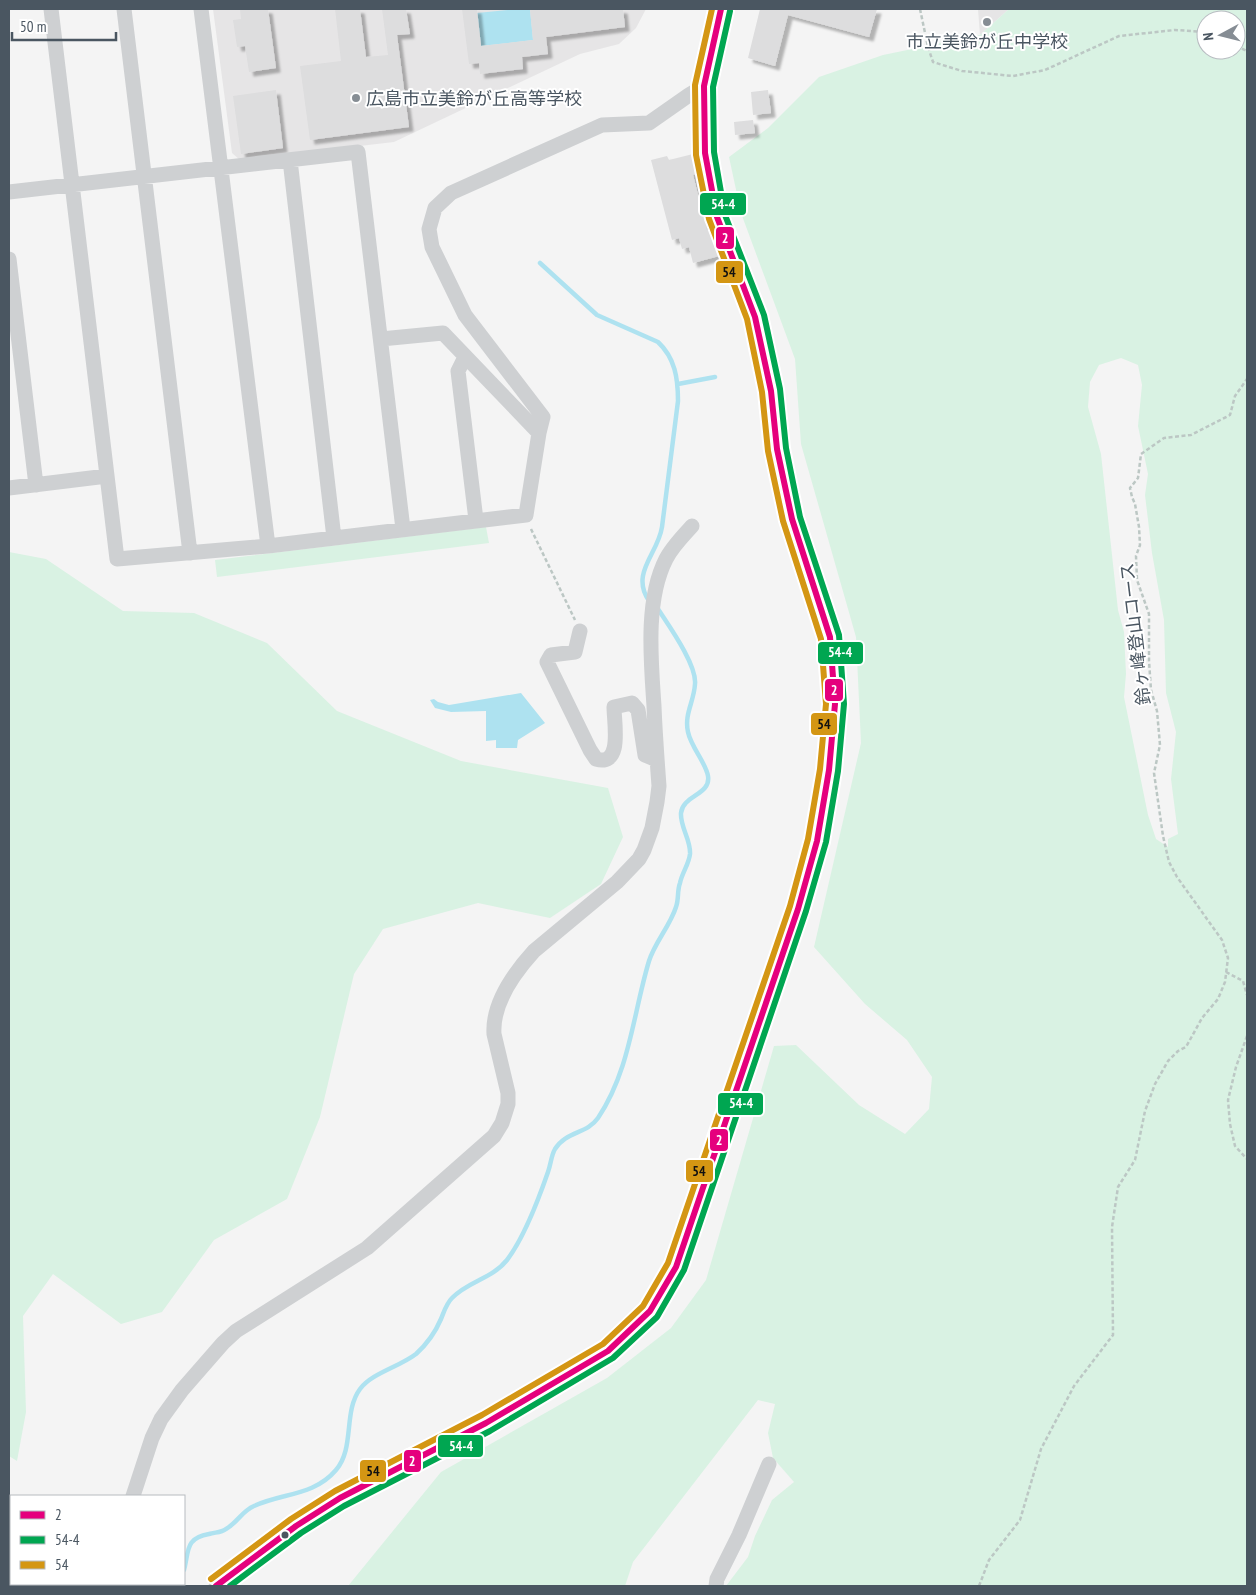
<svg xmlns="http://www.w3.org/2000/svg" width="1256" height="1595" font-family="'PT Sans Narrow','Noto Sans JP',sans-serif">
<defs>
<filter id="shadow"><feDropShadow dx="4.5" dy="4.5" stdDeviation="1" flood-color="#0004"/></filter>
</defs>
<rect width="100%" height="100%" fill="#f4f4f4"/>
<path fill="#e6e5e6" d="M213 9H646L636 28 619 44 580 54 394 142 240 160 232 153Z
M978 9H1009L980 35Z"/>
<path fill="#d9f2e3" fill-rule="evenodd" d="M1009 9H1247V1586H726L748 1557 755 1536 772 1500 794 1482 773 1458 768 1433 775 1404 758 1400 633 1562 625 1586H348L441 1472 607 1378 671 1328 706 1280 774 1046 796 1045 859 1105 905 1134 929 1109 932 1077 907 1040 865 1004 814 947 861 743 856 637 801 444 795 359 741 213 729 157 768 128 819 77 883 55 980 35ZM1206 20H1236V50H1206ZM1121 358 1138 365 1142 385 1138 426 1148 474 1145 495 1152 553 1164 620 1166 693 1176 732 1171 779 1178 834 1168 839V847L1156 839 1148 815 1124 697 1126 674 1124 632 1118 610 1101 454 1088 407 1090 382 1099 365Z
M486 527 489 543 217 577 215 560Z
M9 552 46 559 123 611 194 613 267 643 337 711 461 761 608 788 623 837 601 884 550 918 478 903 383 929 354 974 320 1117 287 1199 214 1240 162 1312 121 1324 53 1274 23 1316 26 1412 17 1461 9 1456Z"/>
<path fill="#aee2f0" d="M517 9H530L533 40 481 46 477 13Z
M521 693 545 723 518 740 517 748H496V740L486 741V711L451 712 435 708 430 700 434 699 438 702 449 705Z"/>
<g fill="none" stroke-linecap="round" stroke-linejoin="round">
<path stroke="#aee2f0" stroke-width="4.5" d="M540 263 597 315 658 342C675 358 678 378 678 401L662 527C658 554 630 573 649 601
M678 384 715 377
M184 1570C189 1551 185 1538 209 1534 215 1532 221 1533 226 1529 237 1523 242 1511 254 1506 282 1493 314 1496 336 1470 355 1448 343 1412 360 1389 372 1373 399 1367 416 1354 427 1344 435 1333 441 1319 444 1312 446 1304 452 1298 468 1281 492 1279 507 1260 523 1239 539 1198 548 1172 551 1164 551 1156 555 1149 566 1131 587 1134 598 1118 630 1070 633 1014 649 961 655 942 670 926 676 907 679 899 677 891 680 883 682 873 689 864 690 854 691 840 680 827 681 813 683 795 711 795 708 776 706 763 691 747 688 732 684 714 694 702 695 684 697 665 669 626 658 609
M176 1586 177 1584"/>
</g>
<path fill="#ddddde" filter="url(#shadow)" d="M240 9H268L276 68 249 72 245 46 237 47 233 20 241 19Z
M335 9H360L366 57 388 55 382 9H406L410 34 397 35 409 127 310 140 300 66 341 61Z
M462 9H477L481 46 533 40 530 9H623L625 27 546 37 548 54 522 57 523 69 480 74 479 63 469 64Z
M760 9H877L869 37 788 15 775 66 748 58Z
M276 90 283 148 241 154 233 96Z
M768 90 771 113 753 115 751 92Z
M753 120 755 133 735 135 734 122Z
M693 154 698 173 693 175 707 230 712 229 719 256 693 263 689 247 682 249 679 238 672 240 651 160 667 156 669 160Z"/>
<g fill="none" stroke-linecap="round" stroke-linejoin="round">
<path stroke="#bcc7c4" stroke-width="2.5" stroke-dasharray="4 2.5" stroke-linecap="butt" d="M920 9 928 47 933 62 962 71 1013 76 1045 70 1119 36 1175 30 1206 32
M1236 46 1247 51
M531 529 575 620
M1226 972 1243 981 1247 995
M1247 1036 1236 1067 1228 1100 1230 1124 1235 1146 1247 1159
M979 1586 989 1560 1020 1520 1041 1449 1074 1386 1113 1335 1112 1227 1118 1187 1135 1160 1145 1111 1155 1084 1168 1061 1178 1051 1186 1047 1202 1018 1218 999 1225 982 1228 958 1222 940 1177 877 1169 862 1163 836 1154 773 1160 745 1157 711 1151 690 1149 661V614L1137 580 1136 556 1140 545 1139 527 1135 504 1132 497 1130 488 1138 478 1141 454 1164 438 1191 435 1230 415 1235 396 1247 379"/>
<path stroke="#ced0d2" stroke-width="15" d="M51 9 117 559 268 546 526 515 539 433 443 333 381 339
M124 9 190 553
M201 9 268 546
M290 160 334 538
M9 192 358 152 403 529
M9 259 36 485
M465 357 458 371 476 520
M539 433 543 417 465 315 432 247 429 229 435 208 451 193 602 125 649 123 689 95 704 86
M9 488 107 476
M580 631 575 652 551 655 547 662 590 750 596 759C623 767 614 723 614 707L632 703 638 710 645 755 657 760
M133 1496 152 1438 161 1419 182 1390 223 1343 236 1331 367 1248 494 1136 502 1123 508 1104V1093L494 1034C492 1003 514 973 534 951L617 882 639 859 644 850 652 828 657 802 659 786C657 759 655 732 654 706 651 661 645 600 666 559 672 547 683 536 692 526
M144 1584 146 1586
M216 1586 296 1526 340 1498 486 1423 608 1351 650 1311 676 1267 798 909 817 841 829 770 835 704 830 637 792 519 777 449 771 391 755 317 717 217 705 153 704 86 721 9
M716 1586 717 1579 739 1535 769 1464"/>
<defs>
<path id="bus-1" d="M216 1586 296 1526 340 1498 486 1423 608 1351 650 1311 676 1267 798 909 817 841 829 770 835 704 830 637 792 519 777 449 771 391 755 317 717 217 705 153 704 86 721 9"/>
<path id="bus-2" d="M230 1586 301 1533 344 1506 490 1431 613 1358 657 1317 684 1270 806 911 826 842 838 771 844 704 839 635 800 517 786 448 780 389 764 315 725 215 714 152 713 87 730 11"/>
<path id="bus-3" d="M211 1579 291 1519 335 1491 482 1415 603 1344 643 1306 668 1263 790 906 808 839 820 769 826 704 821 639 783 521 768 451 762 392 747 319 709 219 696 155 695 85 712 9"/>
</defs>
<use href="#bus-1" stroke="#fff" stroke-width="10"/>
<use href="#bus-2" stroke="#fff" stroke-width="10"/>
<use href="#bus-3" stroke="#fff" stroke-width="10"/>
<use href="#bus-1" stroke="#e5007d" stroke-width="6"/>
<use href="#bus-2" stroke="#00a651" stroke-width="6"/>
<use href="#bus-3" stroke="#d49613" stroke-width="6"/>
</g>
<g fill="#868d94" stroke="#fff" stroke-width="2">
<circle cx="987" cy="22" r="5"/>
<circle cx="356" cy="98" r="5"/>
</g>
<circle fill="#4a5661" stroke="#fff" stroke-width="2" cx="285" cy="1535" r="4.5"/>
<g text-anchor="middle" dominant-baseline="central" stroke-width="4" stroke-linejoin="round" paint-order="stroke">
<g font-size="18" fill="#4a5661" stroke="#fff">
<text x="987" y="41">市立美鈴が丘中学校</text>
<text x="366" y="98" text-anchor="start">広島市立美鈴が丘高等学校</text>
</g>
<g font-size="18" fill="#4a5661" stroke="#fff">
<text transform="translate(1135 634) rotate(-97)">鈴ヶ峰登山コース</text>
</g>
</g>
<g stroke="#fff" stroke-width="2">
<rect x="699" y="192" width="48" height="24" rx="5" fill="#00a651"/>
<rect x="715" y="226" width="20" height="24" rx="5" fill="#e5007d"/>
<rect x="715" y="260" width="29" height="24" rx="5" fill="#d49613"/>
<rect x="817" y="641" width="47" height="24" rx="5" fill="#00a651"/>
<rect x="824" y="678" width="20" height="24" rx="5" fill="#e5007d"/>
<rect x="810" y="712" width="28" height="24" rx="5" fill="#d49613"/>
<rect x="717" y="1092" width="47" height="24" rx="5" fill="#00a651"/>
<rect x="709" y="1128" width="20" height="24" rx="5" fill="#e5007d"/>
<rect x="685" y="1159" width="29" height="24" rx="5" fill="#d49613"/>
<rect x="437" y="1434" width="47" height="24" rx="5" fill="#00a651"/>
<rect x="403" y="1449" width="19" height="24" rx="5" fill="#e5007d"/>
<rect x="359" y="1459" width="28" height="24" rx="5" fill="#d49613"/>
</g>
<g font-size="14" text-anchor="middle" font-weight="bold" fill="#fff">
<text x="723" y="209">54-4</text>
<text x="725" y="243">2</text>
<text x="840" y="657">54-4</text>
<text x="834" y="695">2</text>
<text x="741" y="1108">54-4</text>
<text x="719" y="1145">2</text>
<text x="461" y="1451">54-4</text>
<text x="412" y="1466">2</text>
</g>
<g font-size="14" text-anchor="middle" font-weight="bold" fill="#111">
<text x="729" y="277">54</text>
<text x="824" y="729">54</text>
<text x="699" y="1176">54</text>
<text x="373" y="1476">54</text>
</g>
<rect width="1256" height="1595" fill="none" stroke="#4a5661" stroke-width="20"/>
<rect x="10" y="1495" width="175" height="90" fill="#ffffff" stroke="#b7bbc0"/>
<rect x="20" y="1511" width="25" height="8" fill="#e5007d" stroke="#b7bbc0"/>
<text x="55" y="1520" font-size="15" fill="#4a5661">2</text>
<rect x="20" y="1536" width="25" height="8" fill="#00a651" stroke="#b7bbc0"/>
<text x="55" y="1545" font-size="15" fill="#4a5661">54-4</text>
<rect x="20" y="1561" width="25" height="8" fill="#d49613" stroke="#b7bbc0"/>
<text x="55" y="1570" font-size="15" fill="#4a5661">54</text>
<g transform="translate(1221 35) rotate(263)"><circle r="24" fill="#ffffff" stroke="#b7bbc0"/>
<path d="M0-4L9 19L0 12L-9 19Z" fill="#868d94"/>
<text y="-8" font-size="14" font-weight="bold" text-anchor="middle" fill="#4a5661">N</text>
</g>
<path d="M12 32v8h104v-8" fill="none" stroke="#4a5661" stroke-width="2.5"/>
<text x="20" y="32" font-size="15" fill="#4a5661" stroke="#ffffff" stroke-width="4" paint-order="stroke">50 m</text>
</svg>
